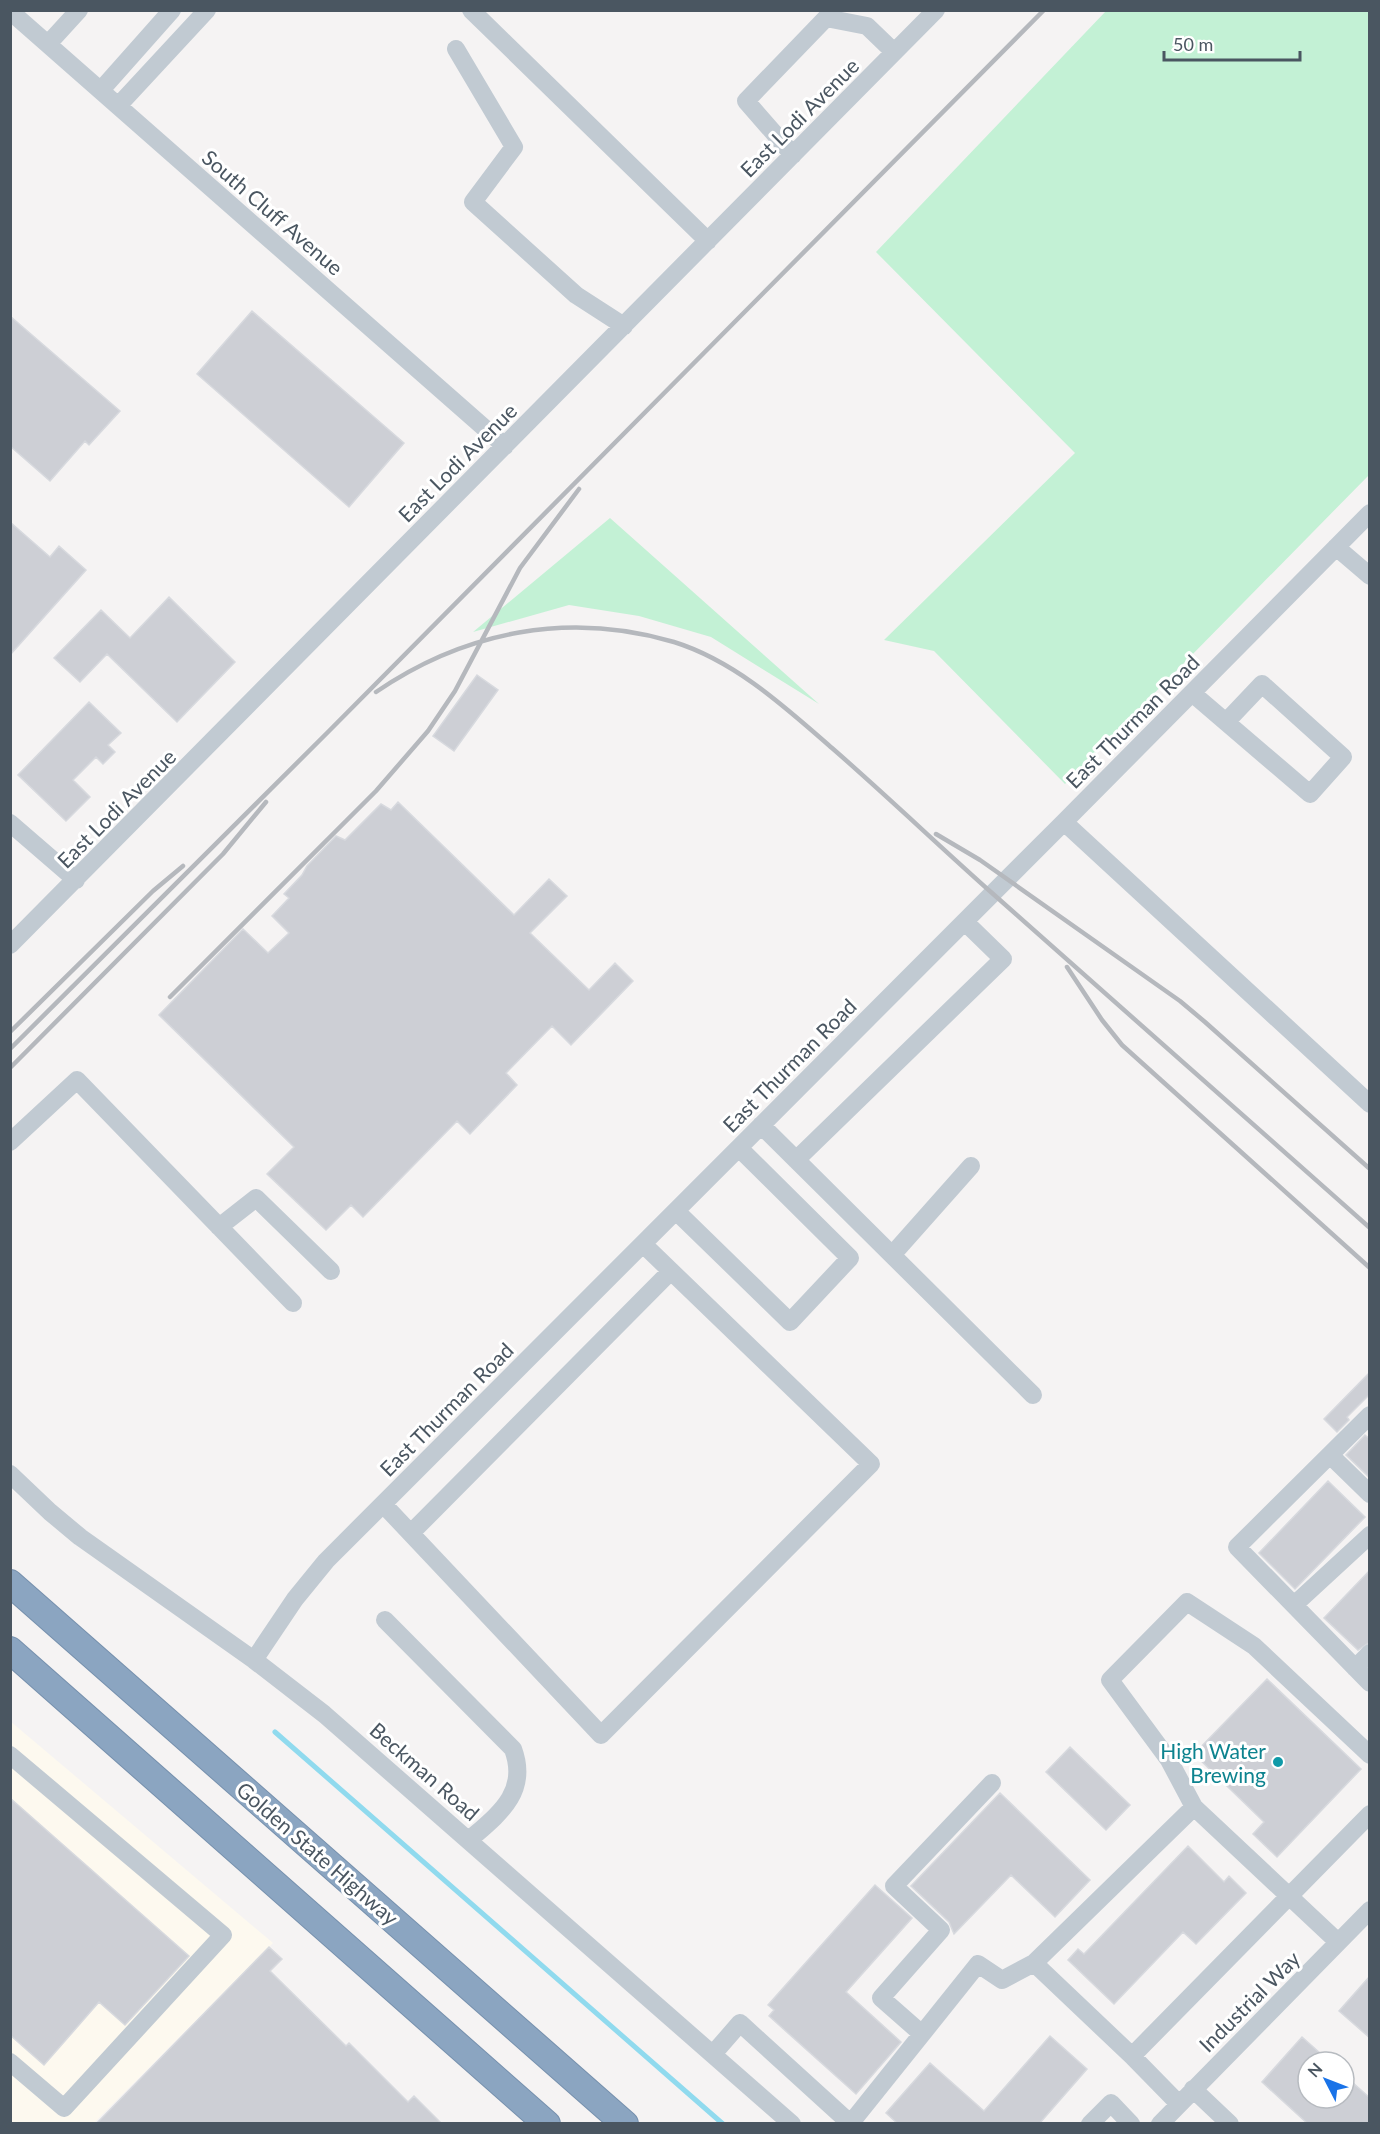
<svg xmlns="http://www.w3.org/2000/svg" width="1380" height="2134" font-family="Lato,sans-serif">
<rect width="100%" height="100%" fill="#f5f3f3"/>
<path fill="#fdf9ef" d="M10 1721 273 1943 94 2123H11Z"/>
<path fill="#c3f1d5" d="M1106 11H1369V475L1065 784 934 651 884 640 1075 453 876 252Z
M610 518 819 704 711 637 639 616 569 605 473 632Z"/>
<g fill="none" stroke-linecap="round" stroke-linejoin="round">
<path stroke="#90daee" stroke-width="5" d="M275 1732 723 2124"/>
</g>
<path fill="#cdcfd5" stroke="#d7d9de" stroke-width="1.5" d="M252 311 404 443 349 507 197 374Z
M10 316 120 411 89 445 85 441 50 481 10 446Z
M10 522 50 557 59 546 86 570 10 655Z
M169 597 235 662 177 722 107 654 80 682 54 658 101 610 130 638Z
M477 675 498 690 454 751 433 736Z
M89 702 121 733 108 745 115 752 103 764 96 757 73 780 90 797 66 821 18 775Z
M398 802 514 915 549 879 567 896 530 933 589 990 615 963 633 981 571 1045 552 1026 506 1073 517 1085 470 1134 457 1121 363 1217 351 1205 326 1230 267 1174 294 1147 159 1015 243 929 268 953 289 933 272 916 289 898 284 894 302 875 307 866 336 836 345 840 381 804 391 810Z
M1370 1372V1394L1347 1417 1349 1420 1337 1432 1324 1419Z
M1365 1435 1370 1439V1478L1346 1455Z
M1328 1481 1365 1517 1295 1589 1259 1553Z
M1370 1570V1642L1358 1650 1324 1618Z
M1267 1679 1361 1769 1277 1857 1253 1834 1264 1822 1194 1754Z
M1070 1747 1130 1805 1106 1830 1046 1772Z
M1000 1793 1090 1880 1055 1917 1011 1875 954 1934 949 1922 911 1886Z
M10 1798 189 1956 125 2025 99 2002 44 2065 10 2035Z
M1188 1846 1224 1882 1229 1876 1246 1893 1196 1944 1183 1932 1114 2004 1068 1960 1078 1949 1084 1954Z
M875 1885 912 1918 846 1992 901 2042 856 2094 769 2016 774 2010 768 2005Z
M269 1947 282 1959 270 1971 346 2046 349 2043 408 2102 414 2096 442 2124H96Z
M1370 1976V2038L1339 2011Z
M1050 2036 1087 2069 1039 2124H898L886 2113 930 2063 984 2111Z
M1302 2037 1330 2062H1308V2098H1344V2075L1370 2098V2124H1308L1262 2082Z"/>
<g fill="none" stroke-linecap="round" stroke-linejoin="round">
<defs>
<path id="highway" d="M10 1583 625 2124
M10 1650 547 2124"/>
</defs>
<use href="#highway" stroke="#7690ad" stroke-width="28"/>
<path stroke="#c1cad2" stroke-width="18" d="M471 10 708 241
M10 11 505 446
M48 44 79 10
M456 49 514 147 473 202 576 295 624 326
M101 90 172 10
M118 106 207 10
M793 155 746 101 826 18 867 26 894 52
M1336 547 1370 576
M1192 693 1310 794 1343 757 1262 684 1226 722
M1064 822 1370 1104
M10 823 76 880
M10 945 936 10
M761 1125 1033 1395
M10 1142 77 1080 293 1303
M796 1160 1003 959 965 922
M676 1211 790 1322 850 1258 739 1148
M219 1227 256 1198 331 1271
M892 1255 971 1166
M1370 1415 1237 1547 1370 1683
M1330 1455 1370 1494
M10 1474 50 1512 80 1537 254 1660 324 1714 792 2124
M383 1504 601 1735 871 1464 643 1244
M411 1533 671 1271
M1294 1605 1370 1535
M385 1620 513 1749C529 1792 499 1814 469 1840
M254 1660 295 1599 326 1561 1064 822 1370 513
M1355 1668 1370 1653
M10 1755 223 1935 64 2108 10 2062
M1194 1807 1169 1760 1110 1680 1187 1602 1254 1646 1370 1755
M922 2034 881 1998 941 1930 894 1886 992 1783
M713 2054 740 2023 851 2124
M1132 2056 1034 1963 1194 1807 1338 1942
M1193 2089 1230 2124
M1179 2104 1132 2056 1370 1814
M850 2124 978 1964 1002 1980 1034 1963
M1090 2124 1111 2103 1131 2124
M1160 2124 1370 1910"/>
<use href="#highway" stroke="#8ba5c1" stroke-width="26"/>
<path stroke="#b5b8bd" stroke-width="4.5" d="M376 692C465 631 569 611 674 642 735 661 785 707 832 748 886 795 938 845 992 893 1117 1005 1244 1116 1370 1228
M936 834 980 860 1180 1001 1205 1022 1370 1169
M1067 967 1102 1020 1122 1045 1370 1268
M170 997 376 791 428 731 455 691 520 568 579 489
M10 1032 153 891 183 866
M10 1049 327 733 1044 10
M10 1068 223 854 266 802"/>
</g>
<circle fill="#0f9aa8" stroke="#fff" stroke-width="2" cx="1278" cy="1762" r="6"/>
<g text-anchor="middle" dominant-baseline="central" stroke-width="6" stroke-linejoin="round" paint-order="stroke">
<g font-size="21" fill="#4a5661" stroke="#fff">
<text transform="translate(799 117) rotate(-45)">East Lodi Avenue</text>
<text transform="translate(273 212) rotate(41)">South Cluff Avenue</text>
<text transform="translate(457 462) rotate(-45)">East Lodi Avenue</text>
<text transform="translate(1132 721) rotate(-45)">East Thurman Road</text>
<text transform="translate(116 808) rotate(-45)">East Lodi Avenue</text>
<text transform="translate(789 1065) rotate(-45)">East Thurman Road</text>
<text transform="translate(446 1409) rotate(-45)">East Thurman Road</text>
<text transform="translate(425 1771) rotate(41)">Beckman Road</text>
<text transform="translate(318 1853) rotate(41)">Golden State Highway</text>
<text transform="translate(1249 2001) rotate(-45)">Industrial Way</text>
</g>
<g font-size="21" fill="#0d838f" stroke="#fff" text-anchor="end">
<text x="1266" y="1750">High Water<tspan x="1266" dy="24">Brewing</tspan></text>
</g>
</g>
<rect width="1380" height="2134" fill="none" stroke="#4a5661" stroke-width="24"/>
<g transform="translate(1326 2080) rotate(312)"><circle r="28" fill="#ffffff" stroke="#b7bbc0" stroke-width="1.5"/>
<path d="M0-4.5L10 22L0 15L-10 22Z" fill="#1a73e8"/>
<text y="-9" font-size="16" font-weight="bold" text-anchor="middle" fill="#4a5661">N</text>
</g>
<path d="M1164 51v9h136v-9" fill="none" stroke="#4a5661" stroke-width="3"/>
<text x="1173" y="51" font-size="18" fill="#4a5661" stroke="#ffffff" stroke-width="4.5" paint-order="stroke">50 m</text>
</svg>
